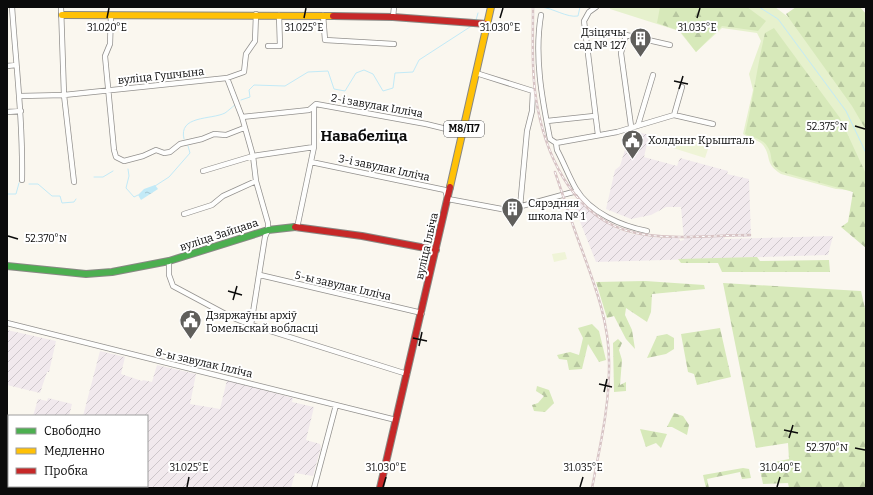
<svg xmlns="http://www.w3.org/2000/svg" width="873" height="495" font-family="Bitter,serif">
<defs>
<pattern id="industrial-furrows" width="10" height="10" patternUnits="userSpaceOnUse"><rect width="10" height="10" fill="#f1e9ed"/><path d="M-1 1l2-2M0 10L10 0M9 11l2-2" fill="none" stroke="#cdc6ca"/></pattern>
<pattern id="forest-firs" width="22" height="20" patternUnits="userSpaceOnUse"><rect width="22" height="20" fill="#d7e9ba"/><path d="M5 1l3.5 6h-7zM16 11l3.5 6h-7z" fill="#b7c69f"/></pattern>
<pattern id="water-ripples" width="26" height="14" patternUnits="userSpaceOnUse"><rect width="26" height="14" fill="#c2eaf7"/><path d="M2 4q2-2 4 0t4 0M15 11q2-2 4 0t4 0" fill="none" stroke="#a5c7d2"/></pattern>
</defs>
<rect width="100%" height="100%" fill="#faf7ef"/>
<path fill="url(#industrial-furrows)" d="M631 130 649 135 644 157 677 166 680 158 728 171 727 174 749 179 751 237H725L724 239 833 236 828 255 596 262 572 201 579 199 588 208 617 229 632 234 659 238H679L680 241 684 240 681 207H666L651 215 631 219 606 209 615 170 620 166Z
M7 330 56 341 49 372H47L40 393 7 385Z
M100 351 125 357 121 374 142 381 143 380 152 382 157 365 196 374 190 404 220 409 227 380 293 398 292 402 314 407 306 440 320 444 321 447 313 476 295 473 291 488H64L65 486H147V416H83Z
M48 398 72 404 69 416H33L38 399 47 401Z"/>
<path fill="#e6f1cd" d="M610 7H775L792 20 866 19V184L849 190 836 189 781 174C764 163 772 157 763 145 759 140 749 138 743 134L753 90 749 74 761 41 757 33 722 28 696 52 679 31 610 9Z"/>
<path fill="url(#forest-firs)" d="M660 7H747L766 21 758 31 722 26 696 52 680 31 657 23Z
M796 7H860L866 14V130L852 106 786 14Z
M774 28 840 118 866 174V248L841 227 848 222 853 192 782 172C766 162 775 157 767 146 763 139 752 137 745 134 753 100 757 67 765 33Z
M757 257 760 261 829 260 830 272H722L718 263H681L678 259Z
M645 281 704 285 705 289 652 294 651 312 647 322 626 308 625 315 632 330 635 349 626 339 614 316 607 318 596 282Z
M723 283 861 291 866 313V488H789L788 483 763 484 759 465 789 459 788 443 756 448Z
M592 324 599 331 606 360 599 362 588 344 582 369 569 370 567 360 559 359 557 355 570 352 579 355 583 338 578 328Z
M720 328 731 377 697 385 694 374 688 372 681 334Z
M667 334 674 338V349L666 354 647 358 657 336Z
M618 339 622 343 619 350 622 360 620 385 626 382V391L614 392 613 343Z
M537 386 549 390 554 403 545 412 534 411 532 405 538 403 544 396 536 391Z
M674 413 683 416 689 425 687 435 672 427H667Z
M640 429 667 434 661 448 656 443 646 447Z
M743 468 749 469 751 478 742 479 740 472 707 479 709 488H706L703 475Z"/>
<path fill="#eff4d7" d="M677 136 709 146 705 158 673 148Z
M565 252 567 259 554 262 552 254Z"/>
<path fill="url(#water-ripples)" d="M155 185 158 189 141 200 138 195 144 189Z"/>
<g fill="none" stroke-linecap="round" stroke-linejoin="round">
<path stroke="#c2eaf7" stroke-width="1" d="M513 7H528
M541 7C553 8 567 18 578 16L580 7
M759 7 778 19 846 111 866 153
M476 20 478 13
M241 100 250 97 249 90 254 85 285 86 308 72 328 71 334 89 345 91 356 73 364 70 373 74 383 91 393 88 395 73 413 72 419 60 473 25
M184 139C178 115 211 120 225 113 228 111 232 107 235 105
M128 169 129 176 126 188 134 197 138 195
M94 177H103L113 171
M29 184H38L52 196H60L62 203 74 202 76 199
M155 186 169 177 190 153 188 146
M7 194H16L19 183"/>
<defs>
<path id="street" d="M12 7C16 65 23 122 22 180
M61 7 64 95 74 182
M596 7 589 12 584 21 598 135
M111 15 110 44 105 56 114 150 116 157 124 161 143 156 156 150 164 153 170 152 180 144 202 139 214 134 226 135 244 128
M323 15 325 40 394 44
M541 15C534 56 542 99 550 139L556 143 557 150C564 163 569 177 576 189 590 213 622 226 647 231
M393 17 394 7
M268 46H280L279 15
M7 66 16 65
M476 73 533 91 532 111 527 131 520 207
M227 78 242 117 253 156 256 181 268 223V230L265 237 251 325
M20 96 64 95 227 78 244 72 246 54 255 41 256 14
M7 112 21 111
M674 115 682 87
M242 117 309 110 316 104 426 124 463 133
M547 121 594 116
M638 125 653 75
M631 126 621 53 626 35 670 45
M556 143 617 132 674 115 713 124
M311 162 445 190 448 199 507 210 577 191
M203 171 253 156 314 147
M184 214 212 205 223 196 256 181
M297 228 314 147V107
M169 261V275L173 286 231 317 251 325 407 374
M260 275 422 313
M7 323 396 420
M314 488 336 405"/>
<path id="fast" d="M7 266 86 274 112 272 169 261 268 230 295 227"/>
<path id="slow" d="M62 15 333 16
M450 187 491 7"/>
<path id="jam" d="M333 16 393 17 487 24
M295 227 362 236 436 250
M380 488 450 187"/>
</defs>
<use href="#street" stroke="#93918e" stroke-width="6"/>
<use href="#fast" stroke="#898884" stroke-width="8"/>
<use href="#slow" stroke="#898884" stroke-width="8"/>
<use href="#jam" stroke="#898884" stroke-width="8"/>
<use href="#street" stroke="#fefefd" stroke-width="4.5"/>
<use href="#fast" stroke="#4caf50" stroke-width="6"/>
<use href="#slow" stroke="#ffc107" stroke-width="6"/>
<use href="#jam" stroke="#c62828" stroke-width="6"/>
<defs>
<path id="rail" d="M533 7C533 41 531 76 538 110 548 161 577 219 632 232 668 241 713 235 750 235
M555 172C564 198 572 224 582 250 595 286 609 322 609 361 610 404 600 446 592 488"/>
</defs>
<use href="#rail" stroke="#d7c3c4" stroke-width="2.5"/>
<use href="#rail" stroke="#fff" stroke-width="1" stroke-dasharray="3" stroke-linecap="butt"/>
</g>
<path fill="none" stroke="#0b0b0b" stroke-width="1.5" d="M107 18 109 8M304 18 306 8M500 18 503 8M697 18 700 8M674 81 688 84M679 89 683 76M855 126 865 129M8 236 18 239M228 291 242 295M233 300 237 286M413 338 427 341M419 346 422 332M599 384 612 387M604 392 607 379M784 430 798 433M789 438 793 425M855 448 865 450M187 487 189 477M383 487 386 477M580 487 583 477M777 487 780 477"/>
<defs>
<symbol id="building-pin" viewBox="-11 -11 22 30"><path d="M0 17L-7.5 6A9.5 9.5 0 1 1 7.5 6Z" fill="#5f5e5b" stroke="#fff"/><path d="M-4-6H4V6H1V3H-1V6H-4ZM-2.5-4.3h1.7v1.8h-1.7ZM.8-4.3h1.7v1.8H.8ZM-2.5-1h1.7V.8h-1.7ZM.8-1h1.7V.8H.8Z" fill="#fff"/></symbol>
<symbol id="civic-pin" viewBox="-11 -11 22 30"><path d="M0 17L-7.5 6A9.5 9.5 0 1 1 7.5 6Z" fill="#5f5e5b" stroke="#fff"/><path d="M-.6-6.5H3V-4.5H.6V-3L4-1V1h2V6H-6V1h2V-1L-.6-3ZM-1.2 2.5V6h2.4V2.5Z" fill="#fff"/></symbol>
</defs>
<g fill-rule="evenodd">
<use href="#building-pin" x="628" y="26" width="25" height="34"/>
<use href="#civic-pin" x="620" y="128" width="25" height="34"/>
<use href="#building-pin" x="500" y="196" width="25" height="34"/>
<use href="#civic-pin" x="178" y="308" width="25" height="34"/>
</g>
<g text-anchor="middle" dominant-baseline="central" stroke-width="4" stroke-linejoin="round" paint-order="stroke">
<rect fill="#fff" stroke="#545454" stroke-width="1" x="444" y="121" width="40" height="16" rx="3"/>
<g font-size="10" font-weight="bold" fill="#0b0b0b">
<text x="464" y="129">М8/П7</text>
</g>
<g font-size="11" fill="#0b0b0b" stroke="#fff" text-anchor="start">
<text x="626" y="32" text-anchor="end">Дзіцячы<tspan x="626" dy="13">сад № 127</tspan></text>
<text x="648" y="140">Холдынг Крышталь</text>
<text x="528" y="203">Сярэдняя<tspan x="528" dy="13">школа № 1</tspan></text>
<text x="206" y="315">Дзяржаўны архіў<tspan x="206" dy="13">Гомельскай вобласці</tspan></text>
</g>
<g font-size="11" fill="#0b0b0b" stroke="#fff">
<text transform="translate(161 76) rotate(-6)">вуліца Гушчына</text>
<text transform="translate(377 106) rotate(10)">2-і завулак Ілліча</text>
<text transform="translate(384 168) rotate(12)">3-і завулак Ілліча</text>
<text transform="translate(219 235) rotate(-18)">вуліца Зайцава</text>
<text transform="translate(427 246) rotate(-77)">вуліца Ільіча</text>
<text transform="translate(343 286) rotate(13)">5-ы завулак Ілліча</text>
<text transform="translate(204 363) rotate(13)">8-ы завулак Ілліча</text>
</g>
<g font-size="15" font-weight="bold" fill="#0b0b0b" stroke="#fff">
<text x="364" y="136">Навабеліца</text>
</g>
</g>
<g font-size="10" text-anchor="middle" fill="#0b0b0b" stroke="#fff" stroke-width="4" stroke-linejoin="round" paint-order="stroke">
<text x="107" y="31">31.020°E</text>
<text x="304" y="31">31.025°E</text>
<text x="500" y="31">31.030°E</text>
<text x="697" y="31">31.035°E</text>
<text x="827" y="130">52.375°N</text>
<text x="46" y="242">52.370°N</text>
<text x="827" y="451">52.370°N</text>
<text x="189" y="471">31.025°E</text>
<text x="386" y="471">31.030°E</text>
<text x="583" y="471">31.035°E</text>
<text x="780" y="471">31.040°E</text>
</g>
<rect width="873" height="495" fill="none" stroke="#0b0b0b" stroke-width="16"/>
<rect x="8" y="415" width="140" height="72" fill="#ffffff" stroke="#9d9d9d"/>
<rect x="16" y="428" width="20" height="6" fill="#4caf50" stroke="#9d9d9d"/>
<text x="44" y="435" font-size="12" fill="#0b0b0b">Свободно</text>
<rect x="16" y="448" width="20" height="6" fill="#ffc107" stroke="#9d9d9d"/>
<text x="44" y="455" font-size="12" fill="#0b0b0b">Медленно</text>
<rect x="16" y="468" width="20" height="6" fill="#c62828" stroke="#9d9d9d"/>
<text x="44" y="475" font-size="12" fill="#0b0b0b">Пробка</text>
</svg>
